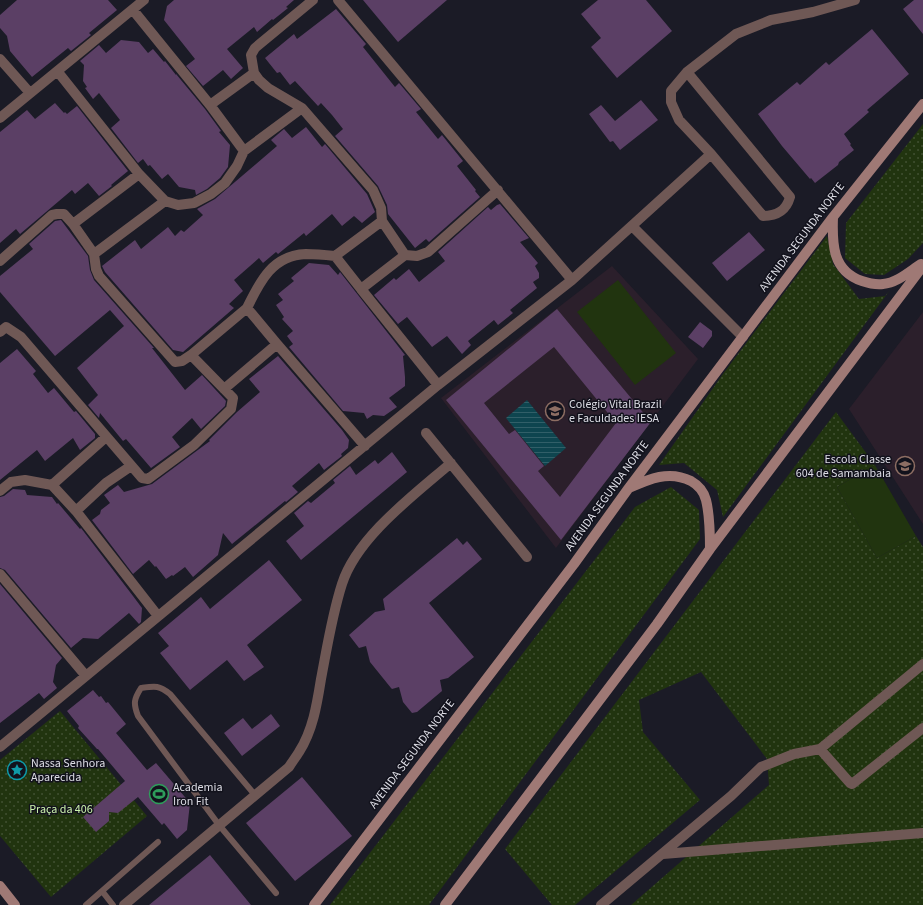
<svg xmlns="http://www.w3.org/2000/svg" width="923" height="905" font-family="'Source Sans 3',sans-serif">
<defs>
<pattern id="green-dots" width="8" height="8" patternUnits="userSpaceOnUse"><rect width="8" height="8" fill="#21340f"/><path d="M2 2h.1M6 6h.1" fill="none" stroke="#415132" stroke-width="1.8" stroke-linecap="round"/></pattern>
<pattern id="water-rules" width="6" height="5" patternUnits="userSpaceOnUse"><rect width="6" height="5" fill="#0e454f"/><path d="M0 2.5h6" fill="none" stroke="#315f68"/></pattern>
</defs>
<rect width="100%" height="100%" fill="#1b1b26"/>
<path fill="#2b1f2b" d="M612 266 698 359 556 548 441 398Z
M923 312V524L849 409Z"/>
<path fill="url(#green-dots)" d="M923 124V243L908 259 884 275 865 274 845 258 846 223Z
M827 236 833 264 859 299 885 296 890 290 723 517 717 490 684 463 659 465 723 374Z
M836 412 875 465 837 487 877 558 916 536 923 547V905H631L769 785 767 759 701 672 639 700 643 732 700 800 575 905H552L505 849Z
M671 487 699 510 700 539 429 905H330L635 507Z
M60 711 147 816 51 897 0 836V760Z"/>
<path fill="#21340f" d="M618 280 676 353 635 385 577 312Z
M875 465 916 536 877 558 837 487Z"/>
<path fill="url(#water-rules)" d="M527 400 566 448 545 466 506 418Z"/>
<path fill="#5b3f65" fill-rule="evenodd" d="M17 0H108L117 10 89 33 91 35 71 51 68 48 32 77 10 51 7 36 0 28V15Z
M174 0H294L286 7 288 8 273 20 272 19 257 32 254 27 227 49 243 68 231 79 223 70 203 86 186 66 195 59 164 20 167 6Z
M363 0H447L398 42Z
M598 0H646L672 31 617 78 591 47 601 38 581 14Z
M914 0H923V34L903 9Z
M336 9 366 44 363 47 395 87 399 83 421 109 416 112 438 139 442 135 463 161 457 166 476 190 475 191 480 197 429 242 426 239 415 248 388 214 387 205 378 186 335 136 343 129 332 115 321 103 318 106 295 81 290 85 280 72 277 73 265 58 294 34 297 39Z
M872 29 909 74 867 110 869 112 844 134 851 144 850 145 854 150 839 162 838 165 815 183 811 178 810 179 782 146 758 114 797 82 800 85 826 62 829 65Z
M121 40 139 42 148 53 153 49 164 62 165 61 176 75V74L205 109 221 131 219 132 230 145 228 167 220 178 207 189 196 195 195 190 179 187 168 174 162 179 150 165 148 166 143 159 138 163 111 128 120 120 99 93 93 99 85 88 87 87 83 81 84 65 80 61 99 45 106 53Z
M641 100 658 120 620 150 613 141 610 142 589 114 601 105 615 121Z
M55 103 64 113 65 112 67 114 77 106 128 171 111 185 112 186 99 196 88 183 75 194 72 190 20 234 16 229 0 243V132L27 110 35 119Z
M306 127 322 147 325 144 367 194 375 212 362 223 354 216 342 226 332 214 306 236 304 233 278 254 276 252 263 263 259 258 234 280 243 291 229 304 234 308 183 352 173 350 105 272 102 266 135 240 141 249 168 227 175 236 181 230 184 232 203 215 197 209 215 199 277 146 271 140 284 129 292 138Z
M500 204 529 238 520 242 538 263 535 266 539 273V278L533 282 537 288 510 310 513 313 498 325 494 320 468 341 471 345 462 354 447 336 432 347 407 317 398 324 374 295 394 278 396 280 409 269 419 282 445 261 438 252 488 207 491 210 497 205Z
M61 220 88 256 90 270 94 280 154 348H152L185 390 202 375 226 401 225 406 201 429 192 418 172 437 180 447 151 468 126 439 123 441 100 413 99 418 88 405 98 395 77 368 124 326 110 310 55 356 0 292V276L33 249 29 244 55 221Z
M749 232 765 250 727 281 712 263Z
M309 263 329 265 338 275 340 272 405 355 403 356 405 377V386L389 398 397 407 384 416 373 415 367 419 364 413 343 411 289 347 293 344 287 336 293 331 282 319 284 317 276 305 283 300 278 294 294 281 291 278Z
M557 309 651 422 561 540 446 400ZM554 347 616 423 560 497 538 471 544 466 515 430 509 434 484 403Z
M700 322 712 331V336L703 348 688 337Z
M17 349 36 371 33 374 48 393 54 388 74 412 76 411 95 434V438L80 450 73 438 45 461 37 450 0 480V363Z
M278 356 342 430 349 440 348 448 341 454 342 456 324 470 319 463 292 486 298 492 286 502 285 501 232 544 223 533 218 555 193 577 185 567 173 576 172 575 166 579 156 566 155 567 149 560 133 574 92 520 100 514 101 510 110 503 104 495 118 485 124 492 152 484 210 441 209 440 237 412 260 392 249 379Z
M392 452 407 472 301 560 286 541 304 526 294 513 308 501 311 503 335 483 333 480 350 466 356 475 375 460 378 464Z
M13 489 25 490 27 495 52 497 57 504 58 503 80 529 81 528 133 596 142 608 141 622 139 624 129 613 98 639 83 638 71 648 5 570 0 568V497L4 496Z
M457 538 463 545 467 541 482 559 429 603 474 657 448 678 440 680 442 691 417 712 412 713 403 702 399 687 392 689 391 688 370 662 366 646 359 648 349 635 375 612 385 610 383 599Z
M269 560 302 600 247 645 264 667 244 681 227 660 190 690 160 653 169 646 158 633 201 597 210 609Z
M0 584 62 658 56 665 53 682 57 688 44 699 39 693 0 723Z
M93 690 99 697 101 696 106 703 108 702 126 724 116 733 147 770 156 763 190 803 187 830 177 839 164 823 162 825 138 797 118 813 109 812V821L96 832 83 817 125 781 98 749H97L78 728 79 726 67 711Z
M271 714 280 726 242 756 224 733 243 718 252 729Z
M302 777 352 836 295 881 246 823Z
M210 855 251 905H149Z"/>
<g fill="none" stroke-linecap="round" stroke-linejoin="round">
<path stroke="#6f5855" stroke-width="6" d="M255 795 170 694C159 685 155 686 141 688 134 699 133 703 138 716L219 825 276 893
M102 891 113 905
M86 905 158 842"/>
<path stroke="#6f5855" stroke-width="10" d="M0 59 30 93
M58 72 139 174 165 201 178 205 194 203 211 194 225 183 237 166 244 151 210 105 133 10
M687 72 790 197C786 211 777 216 763 216L711 154 679 120 671 102V91L687 72 736 34 771 20 813 12 855 0
M254 73 259 80 268 88 302 108 373 190 381 208 382 221 405 255
M210 105 254 73 251 55 255 48 313 0
M0 118 144 0
M244 151 302 108
M165 201 94 254 96 269 99 276 175 362 182 361 191 355 247 308
M73 224 139 174
M632 226 743 337
M335 256 382 221
M0 261 52 215 57 214H64L73 224 94 254
M572 280 711 154
M361 289 335 256C326 255 316 254 306 254 273 255 260 281 247 308L277 344 365 446
M0 332 6 327 21 337 142 478 148 479 194 445 231 409 233 398 191 355
M438 385 361 289 405 255 417 256 428 252 498 190
M224 389 277 344
M426 433 527 557
M131 466 106 483 76 511 158 616
M0 491 11 482 25 480 52 485
M76 511 52 485 106 437
M0 574 86 676
M0 747 438 385 572 280 338 0
M820 749 923 664
M663 854 923 833
M124 905 289 767C292 762 296 757 299 752 313 730 317 704 321 679 327 648 332 615 342 584 357 537 414 495 451 463
M601 905 731 796 761 767 794 754 820 749 850 783 852 784 923 728"/>
<path stroke="#9f7975" stroke-width="10" d="M833 217C832 243 832 271 862 281 868 283 876 285 883 284 897 283 910 271 921 264
M629 488C649 479 669 470 691 481 698 485 704 492 706 500 710 516 710 533 710 549
M0 886 15 905
M314 905 574 564 628 489 833 217 923 104
M445 905 657 624 710 549 923 266"/>
</g>
<defs>
<symbol id="university-ring" viewBox="-11 -11 22 22"><circle r="9.5" fill="#12121c" stroke="#8d6e63" stroke-width="1.5"/><path d="M0-5L7-2L0 1L-7-2ZM-4 1L0 2.5L4 1V4Q0 6-4 4Z" fill="#8d6e63"/></symbol>
<symbol id="school-ring" viewBox="-11 -11 22 22"><circle r="9.5" fill="#12121c" stroke="#8d6e63" stroke-width="1.5"/><path d="M0-5L7-2L0 1L-7-2ZM-4 1L0 2.5L4 1V4Q0 6-4 4Z" fill="#8d6e63"/></symbol>
<symbol id="sight-ring" viewBox="-11 -11 22 22"><circle r="9.5" fill="#12121c" stroke="#0f9aa8" stroke-width="1.5"/><path d="M0-6L1.8-2.2L6-1.7L2.9 1.2L3.7 5.4L0 3.3L-3.7 5.4L-2.9 1.2L-6-1.7L-1.8-2.2Z" fill="#0f9aa8"/></symbol>
<symbol id="stadium-ring" viewBox="-11 -11 22 22"><circle r="9.5" fill="#12121c" stroke="#2e9e5b" stroke-width="1.5"/><path d="M0-5a6.5 5 0 1 0 0 10a6.5 5 0 1 0 0-10ZM-3.5-1.8h7v3.6h-7Z" fill="#2e9e5b"/></symbol>
</defs>
<g fill-rule="evenodd">
<use href="#university-ring" x="544" y="400" width="22" height="22"/>
<use href="#school-ring" x="894" y="455" width="22" height="22"/>
<use href="#sight-ring" x="6" y="759" width="22" height="22"/>
<use href="#stadium-ring" x="148" y="783" width="22" height="22"/>
</g>
<g text-anchor="middle" dominant-baseline="central" stroke-width="3" stroke-linejoin="round" paint-order="stroke">
<g font-size="12" fill="#dddde5" stroke="#12121c">
<text transform="translate(802 237) rotate(-53)">AVENIDA SEGUNDA NORTE</text>
<text transform="translate(607 496) rotate(-54)">AVENIDA SEGUNDA NORTE</text>
<text transform="translate(412 754) rotate(-53)">AVENIDA SEGUNDA NORTE</text>
</g>
<g font-size="12" fill="#dddde5" stroke="#12121c" text-anchor="start">
<text x="569" y="404">Colégio Vital Brazil<tspan x="569" dy="14">e Faculdades IESA</tspan></text>
<text x="891" y="459" text-anchor="end">Escola Classe<tspan x="891" dy="14">604 de Samambaia</tspan></text>
<text x="31" y="763">Nassa Senhora<tspan x="31" dy="14">Aparecida</tspan></text>
<text x="173" y="787">Academia<tspan x="173" dy="14">Iron Fit</tspan></text>
</g>
<g font-size="12" fill="#cbf2ac" stroke="#12121c">
<text x="61" y="809">Praça da 406</text>
</g>
</g>
</svg>
